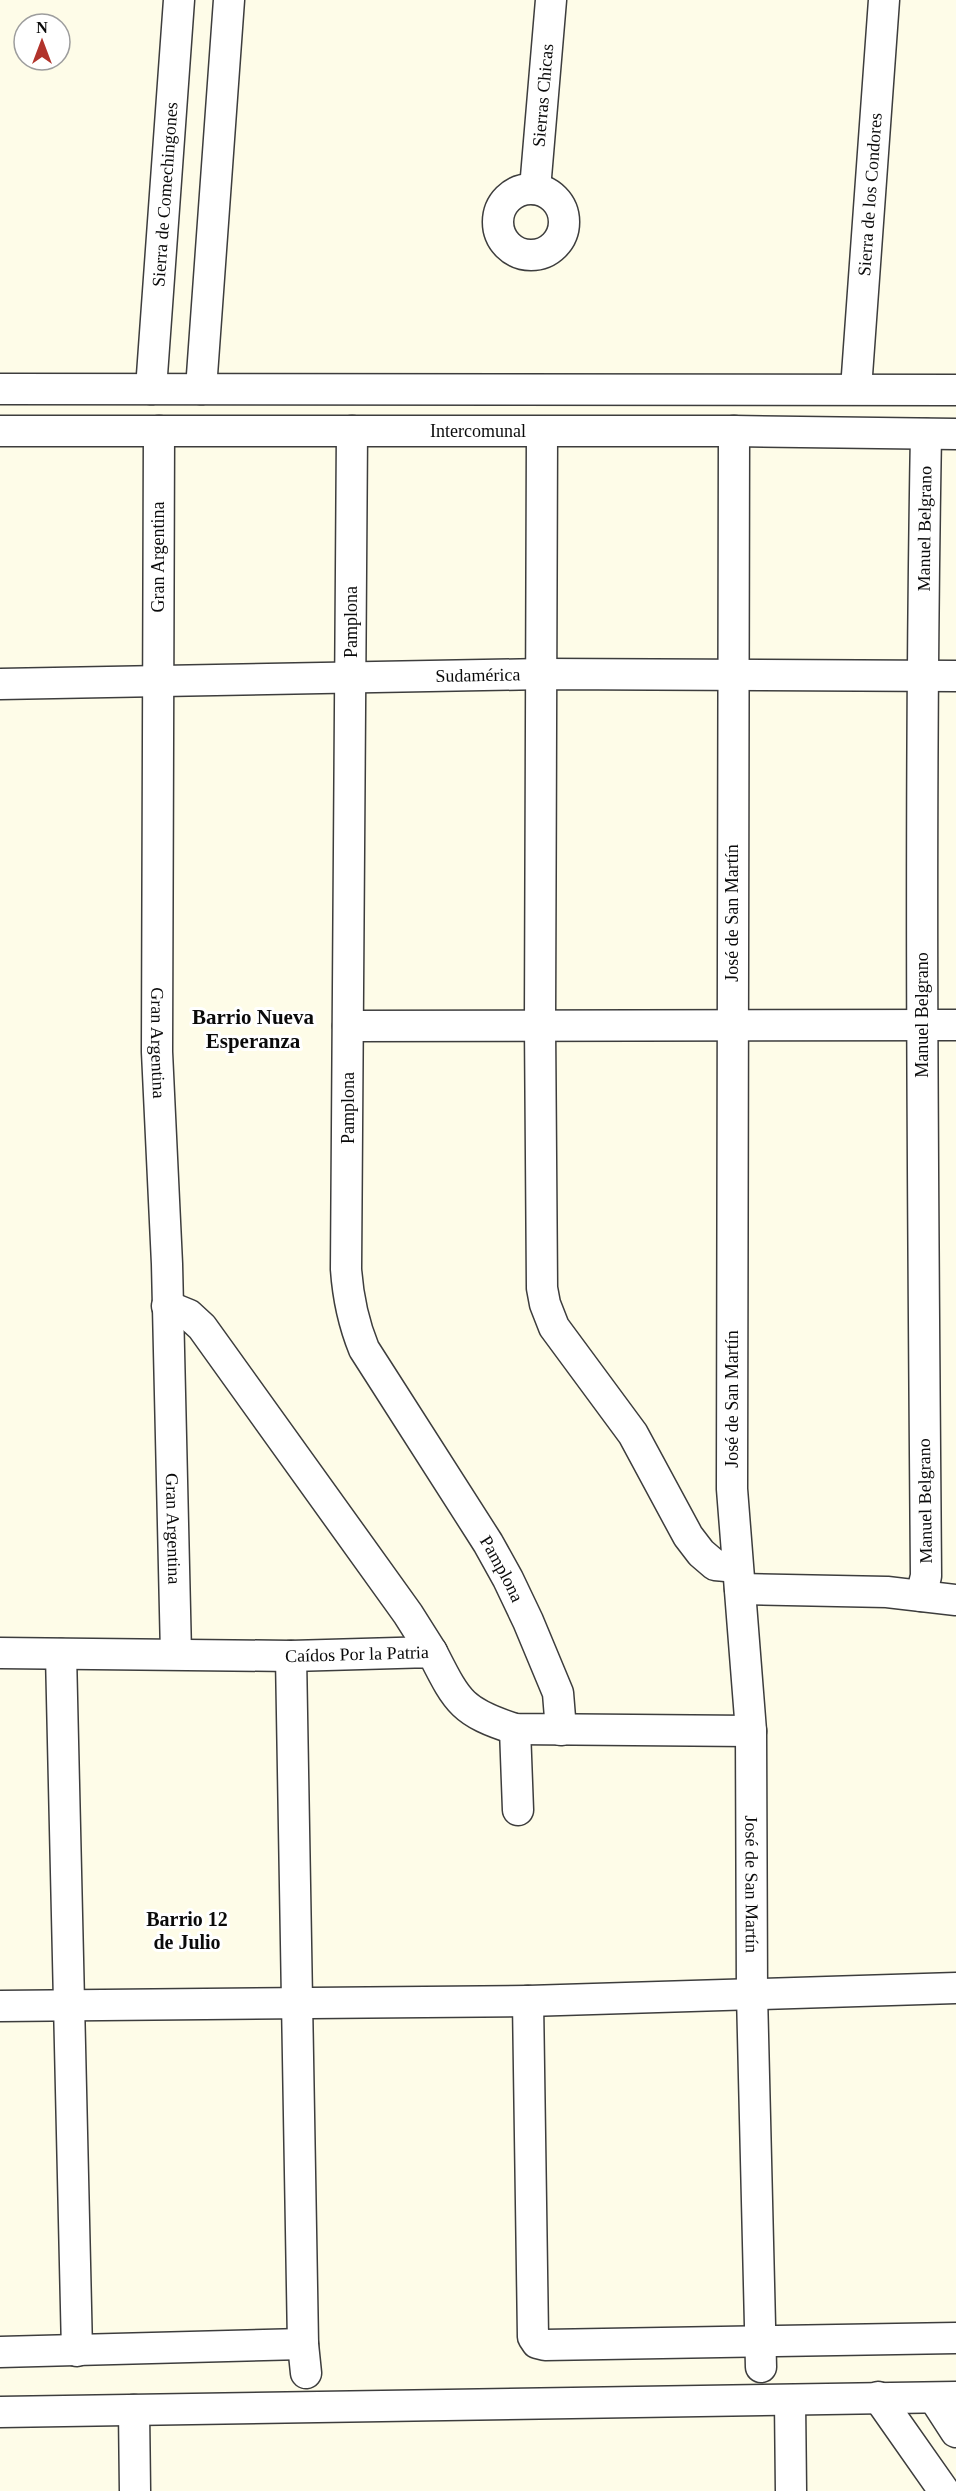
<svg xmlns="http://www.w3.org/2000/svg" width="956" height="2491" font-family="Georgia,serif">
<rect width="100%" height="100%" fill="#fefce8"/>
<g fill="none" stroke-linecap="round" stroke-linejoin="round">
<defs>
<g id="minor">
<circle cx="531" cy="222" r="33"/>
<path id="s1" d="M535 189 551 0"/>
<path d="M0 389 956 390"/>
<path id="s2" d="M151 389 179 0"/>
<path d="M201 389 229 0"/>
<path id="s3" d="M856 389 884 0"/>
<path id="s4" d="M0 431H734L956 434"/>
<path id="s5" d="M159 431 157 1052 167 1264 176 1654"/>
<path id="s6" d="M352 431 346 1269C348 1298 353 1322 364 1349L488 1543 508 1579 528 1621 558 1693 561 1730"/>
<path id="s7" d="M734 431 732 1489 751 1731 752 1994 761 2367"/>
<path d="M542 432 540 1025 542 1288 545 1304 554 1327 633 1434 688 1536 701 1553 715 1565 737 1567"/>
<path id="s8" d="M0 684 543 674 956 676"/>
<path d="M348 1026 956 1025"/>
<path d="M167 1306 189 1315 202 1327 408 1614 432 1652"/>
<path d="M740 1589 887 1592 956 1600"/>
<path id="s9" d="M921 1596 926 1576C923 1195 919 814 926 434"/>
<path id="s10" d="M0 1653 291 1656 432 1652C457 1701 461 1712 515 1729L751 1731"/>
<path d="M61 1654 77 2351"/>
<path d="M291 1656 303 2344 306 2373"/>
<path d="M515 1729 518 1810"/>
<path d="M528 2001 533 2337 537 2343 545 2345 956 2338"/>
<path d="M0 2006 528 2001 956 1988"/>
<path d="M0 2352 303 2344"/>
<path d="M878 2397 944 2491"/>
<path d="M934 2398 956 2432"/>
<path d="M790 2401 791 2491"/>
<path d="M134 2410 135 2491"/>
<path d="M0 2412 956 2397"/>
</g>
</defs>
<use href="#minor" stroke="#3d3d3d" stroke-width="33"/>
<use href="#minor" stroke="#fff" stroke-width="30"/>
</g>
<g text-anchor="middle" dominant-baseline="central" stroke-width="6" stroke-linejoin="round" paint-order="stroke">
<g font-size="18" fill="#0a0a0a" stroke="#fff">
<text stroke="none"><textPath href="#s1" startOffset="94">Sierras Chicas</textPath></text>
<text stroke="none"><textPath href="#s2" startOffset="195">Sierra de Comechingones</textPath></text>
<text stroke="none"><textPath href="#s3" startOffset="195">Sierra de los Condores</textPath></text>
<text stroke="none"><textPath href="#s4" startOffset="478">Intercomunal</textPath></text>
<text stroke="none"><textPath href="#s9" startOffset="1068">Manuel Belgrano</textPath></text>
<text transform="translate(158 557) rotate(-90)">Gran Argentina</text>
<text transform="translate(351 622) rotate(-90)">Pamplona</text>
<text stroke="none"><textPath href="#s8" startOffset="478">Sudamérica</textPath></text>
<text transform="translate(732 913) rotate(-90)">José de San Martín</text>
<text transform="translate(922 1015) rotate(-90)">Manuel Belgrano</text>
<text stroke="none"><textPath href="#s5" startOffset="612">Gran Argentina</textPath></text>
<text transform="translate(348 1108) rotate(-90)">Pamplona</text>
<text transform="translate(732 1399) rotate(-90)">José de San Martín</text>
<text transform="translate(925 1501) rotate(-91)">Manuel Belgrano</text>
<text stroke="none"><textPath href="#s5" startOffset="1098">Gran Argentina</textPath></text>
<text stroke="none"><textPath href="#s6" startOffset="1180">Pamplona</textPath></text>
<text stroke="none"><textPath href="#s10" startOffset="357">Caídos Por la Patria</textPath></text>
<text stroke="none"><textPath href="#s7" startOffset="1454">José de San Martín</textPath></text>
</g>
<g font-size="20" font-weight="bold" fill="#0a0a0a" stroke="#fff">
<text x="187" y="1919">Barrio 12<tspan x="187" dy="23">de Julio</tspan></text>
</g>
<g font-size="21" font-weight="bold" fill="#0a0a0a" stroke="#fff">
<text x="253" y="1017">Barrio Nueva<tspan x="253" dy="24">Esperanza</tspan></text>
</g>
</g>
<g transform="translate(42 42)"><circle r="28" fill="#ffffff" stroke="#9d9d9d" stroke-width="1.5"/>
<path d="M0-4.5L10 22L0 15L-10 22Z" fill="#b1332b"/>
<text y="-9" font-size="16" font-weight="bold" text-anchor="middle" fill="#0a0a0a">N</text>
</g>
</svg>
